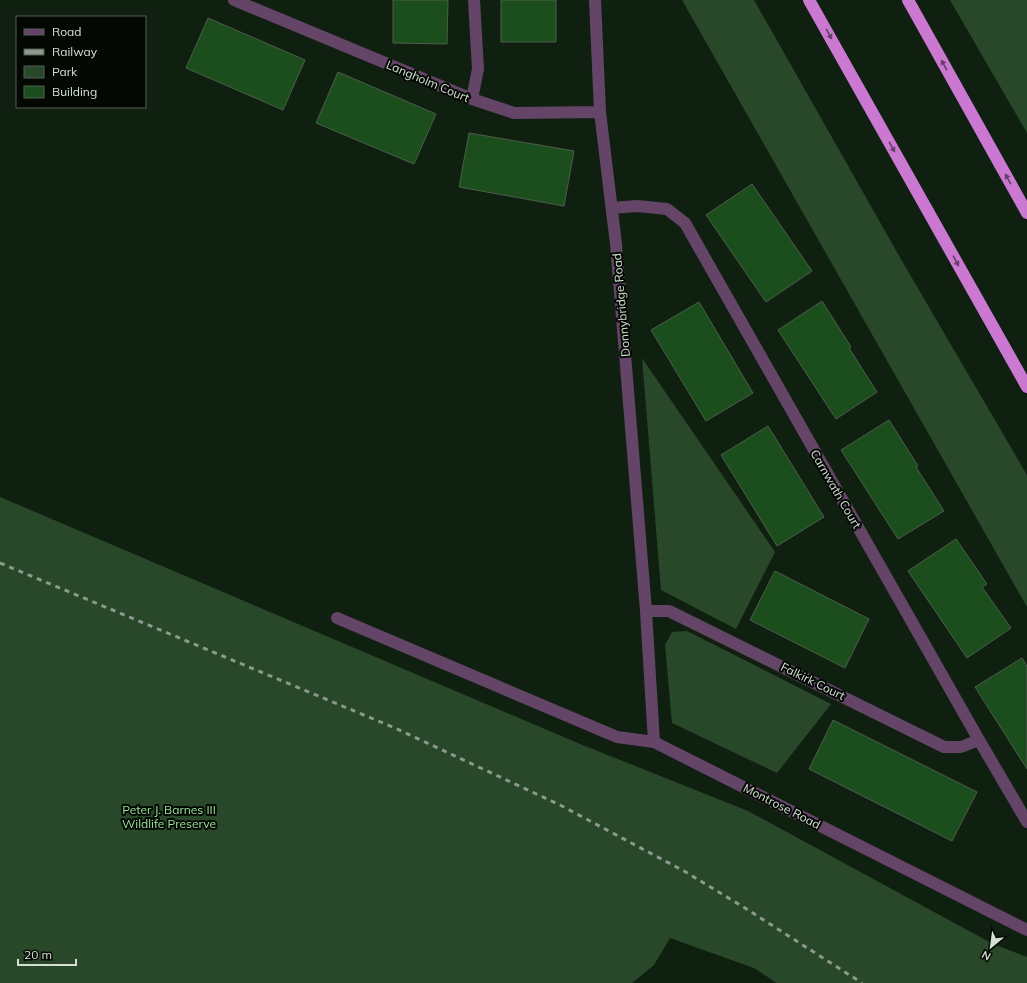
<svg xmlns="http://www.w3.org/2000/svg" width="1027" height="983" font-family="Mulish,sans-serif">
<rect width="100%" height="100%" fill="#102010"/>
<path fill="#294829" d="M682 0H754L902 261 1027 475V607Z
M950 0H1027V133Z
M642 358 775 552 736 629 661 590Z
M0 497 580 744 748 811 993 944 1027 957V983H777L754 968 670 938 654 965 632 983H0Z
M687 631 831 704 777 773 672 723 665 645 672 632Z"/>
<path fill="#1c4e1d" stroke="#4c5e4b" d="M393 0H448L447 44 393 43Z
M501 0H556V42H501Z
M208 18 305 60 283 110 186 68Z
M338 72 436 114 414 164 316 123Z
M469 133 574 151 564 206 459 187Z
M752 184 812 271 766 302 706 215Z
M822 301 851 347 849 348 877 392 836 419 778 330Z
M699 302 753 393 706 421 651 330Z
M889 420 918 466 916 467 944 511 898 539 841 450Z
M768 426 824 517 777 546 721 455Z
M956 539 987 584 982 587 1011 628 967 658 908 571Z
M775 571 869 619 845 668 750 620Z
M1022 658 1027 666V769L975 687Z
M833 720 977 792 952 841 809 769Z"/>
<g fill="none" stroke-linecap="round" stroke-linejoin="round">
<path stroke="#644467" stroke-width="12" d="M234 0 472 99 514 113 600 112
M595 0 600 112 616 244 646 611 654 742 1027 930
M472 99 478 69 474 0
M612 208 637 206 667 209 685 223 979 740 1027 822
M646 611H669L944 747H961L979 740
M337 618 617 737 654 742"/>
<path stroke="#cb78d2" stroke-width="12" d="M809 0 1027 387
M908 0 1027 213"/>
<path stroke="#8c998c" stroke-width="3" stroke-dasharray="5 5" stroke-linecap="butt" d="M0 563 395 728 560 805 684 871 745 908 862 983"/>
</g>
<defs><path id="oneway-solid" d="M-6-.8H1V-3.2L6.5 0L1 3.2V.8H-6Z"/></defs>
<g fill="#67406a">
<use href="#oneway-solid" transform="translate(829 34) rotate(61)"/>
<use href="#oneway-solid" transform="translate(944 65) rotate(-119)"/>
<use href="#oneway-solid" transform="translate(892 147) rotate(61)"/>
<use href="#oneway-solid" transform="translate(1008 179) rotate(-119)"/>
<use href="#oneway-solid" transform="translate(956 261) rotate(61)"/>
</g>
<g text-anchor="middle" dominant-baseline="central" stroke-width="4" stroke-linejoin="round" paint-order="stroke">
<g font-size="12" fill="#d5e0d5" stroke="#030803">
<text transform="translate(428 81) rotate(23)">Langholm Court</text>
<text transform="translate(621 305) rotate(-95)">Donnybridge Road</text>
<text transform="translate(836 489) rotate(60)">Carnwath Court</text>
<text transform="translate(813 681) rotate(26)">Falkirk Court</text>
<text transform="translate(782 806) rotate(27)">Montrose Road</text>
</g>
<g font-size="12" fill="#9ce59b" stroke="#030803">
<text x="169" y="809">Peter J. Barnes III<tspan x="169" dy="14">Wildlife Preserve</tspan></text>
</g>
</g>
<rect x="16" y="16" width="130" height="92" fill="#030803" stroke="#575e57"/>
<rect x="24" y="29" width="20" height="6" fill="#644467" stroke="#575e57"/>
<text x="52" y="36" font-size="12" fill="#d5e0d5">Road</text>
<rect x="24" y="49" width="20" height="6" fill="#8c998c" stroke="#575e57"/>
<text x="52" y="56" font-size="12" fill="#d5e0d5">Railway</text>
<rect x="24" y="66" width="20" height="12" fill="#294829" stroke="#575e57"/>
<text x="52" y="76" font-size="12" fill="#d5e0d5">Park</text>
<rect x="24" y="86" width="20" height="12" fill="#1c4e1d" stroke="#575e57"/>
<text x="52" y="96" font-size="12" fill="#d5e0d5">Building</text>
<g transform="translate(991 947) rotate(209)" stroke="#030803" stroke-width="3" paint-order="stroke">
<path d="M0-3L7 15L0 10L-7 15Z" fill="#d5e0d5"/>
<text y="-6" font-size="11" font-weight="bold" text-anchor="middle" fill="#d5e0d5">N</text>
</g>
<path d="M18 959v6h58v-6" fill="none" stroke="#d5e0d5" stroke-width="2"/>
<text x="24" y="959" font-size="12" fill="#d5e0d5" stroke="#030803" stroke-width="3" paint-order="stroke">20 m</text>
</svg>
